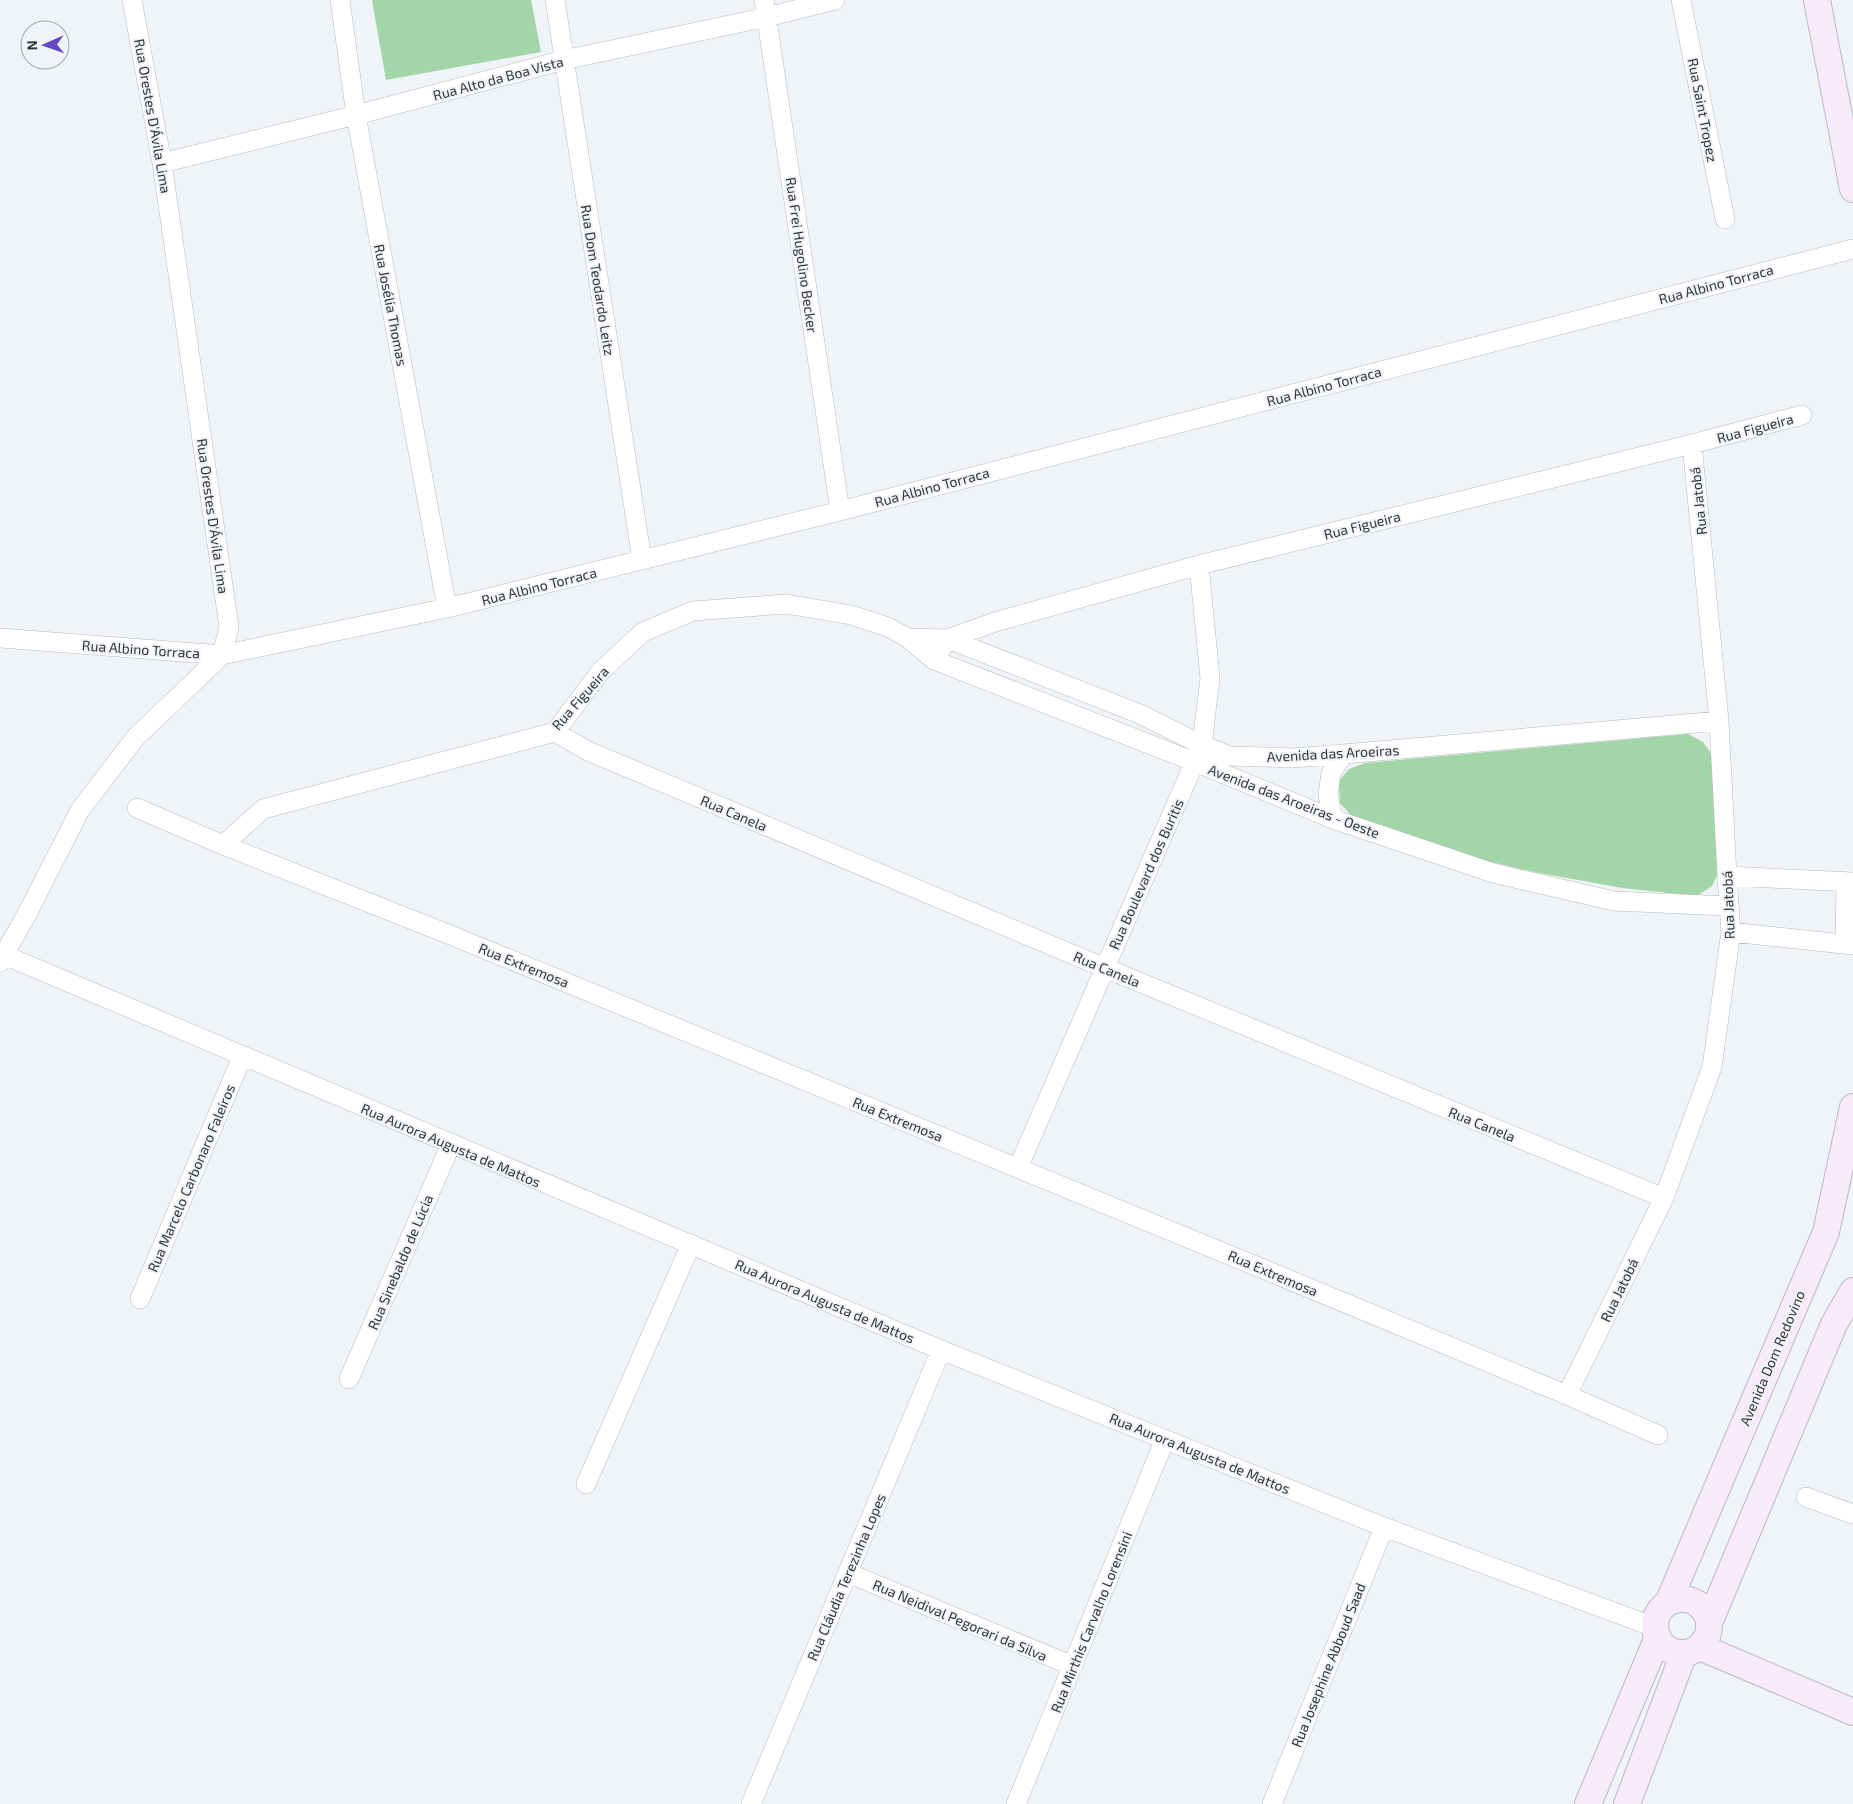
<svg xmlns="http://www.w3.org/2000/svg" width="1853" height="1804" font-family="'Exo 2',sans-serif">
<rect width="100%" height="100%" fill="#f0f3f7"/>
<path fill="#a2d5a7" d="M372 0H531L541 52 386 80Z
M1688 734 1703 742 1711 753 1720 869 1712 886 1697 896 1622 888 1539 873 1482 860 1411 838 1351 815 1340 803 1339 781 1349 769 1365 763Z"/>
<g fill="none" stroke-linecap="round" stroke-linejoin="round">
<defs>
<path id="street" d="M340 0 356 115 447 608
M555 0 642 560
M764 0 840 511
M1681 0 1725 219
M162 163 356 115 564 60 767 17 835 0
M0 638 222 655 447 608 840 511 1853 249
M908 638 948 639 1140 714 1202 745 1230 756 1293 758 1344 754 1719 721
M934 660 948 639 995 622 1199 565 1692 444 1802 415
M555 732 588 751 1105 968 1664 1198
M137 808 223 845 453 936 1256 1266 1567 1395 1658 1435
M1333 819 1328 794 1331 773 1344 754
M223 845 263 809 555 732 601 671 643 632 693 611 786 604 851 615 888 627 908 638 934 660 1195 762 1333 819 1493 873 1614 901 1729 906
M1727 876 1853 882
M1731 932 1853 945
M1845 944 1846 882
M4 955 941 1350 1384 1527 1654 1627
M0 962 28 912 80 810 136 737 222 655 229 627 162 163 132 0
M1018 1168 1202 745 1210 678 1199 565
M140 1299 242 1057
M349 1379 451 1144
M1567 1395 1664 1198 1712 1067 1731 932 1727 876 1719 721 1692 444
M586 1484 691 1244
M1806 1497 1853 1514
M848 1573 1073 1666
M751 1804 941 1350
M1016 1804 1165 1439
M1272 1804 1384 1527"/>
<path id="secondary" d="M1817 0 1853 189
M1655 1626a27 27 0 1 1 54 0a27 27 0 1 1-54 0Z
M1668 1603 1826 1232 1853 1107
M1709 1623 1834 1324 1853 1291
M1700 1647 1853 1712
M1588 1804 1658 1637
M1627 1804 1684 1653"/>
</defs>
<use href="#street" stroke="#b8babe" stroke-width="20"/>
<use href="#secondary" stroke="#b8babe" stroke-width="28"/>
<use href="#street" stroke="#fff" stroke-width="19"/>
<use href="#secondary" stroke="#f8eafa" stroke-width="26"/>
</g>
<g text-anchor="middle" dominant-baseline="central" stroke-width="4" stroke-linejoin="round" paint-order="stroke">
<g font-size="14" fill="#343537" stroke="#f0f3f7">
<text transform="translate(498 78) rotate(-15)">Rua Alto da Boa Vista</text>
<text transform="translate(1703 110) rotate(79)">Rua Saint Tropez</text>
<text transform="translate(153 116) rotate(80)">Rua Orestes D'Ávila Lima</text>
<text transform="translate(802 255) rotate(82)">Rua Frei Hugolino Becker</text>
<text transform="translate(598 280) rotate(81)">Rua Dom Teodardo Leitz</text>
<text transform="translate(1716 284) rotate(-15)">Rua Albino Torraca</text>
<text transform="translate(391 305) rotate(79)">Rua Josélia Thomas</text>
<text transform="translate(1324 386) rotate(-15)">Rua Albino Torraca</text>
<text transform="translate(1755 428) rotate(-15)">Rua Figueira</text>
<text transform="translate(932 487) rotate(-15)">Rua Albino Torraca</text>
<text transform="translate(1698 501) rotate(-96)">Rua Jatobá</text>
<text transform="translate(213 516) rotate(82)">Rua Orestes D'Ávila Lima</text>
<text transform="translate(1362 525) rotate(-14)">Rua Figueira</text>
<text transform="translate(539 586) rotate(-14)">Rua Albino Torraca</text>
<text transform="translate(141 649) rotate(4)">Rua Albino Torraca</text>
<text transform="translate(580 698) rotate(-49)">Rua Figueira</text>
<text transform="translate(1333 753) rotate(-3)">Avenida das Aroeiras</text>
<text transform="translate(1294 801) rotate(21)">Avenida das Aroeiras - Oeste</text>
<text transform="translate(734 813) rotate(23)">Rua Canela</text>
<text transform="translate(1146 874) rotate(-66)">Rua Boulevard dos Buritis</text>
<text transform="translate(1728 905) rotate(-92)">Rua Jatobá</text>
<text transform="translate(524 965) rotate(22)">Rua Extremosa</text>
<text transform="translate(1107 969) rotate(23)">Rua Canela</text>
<text transform="translate(898 1119) rotate(22)">Rua Extremosa</text>
<text transform="translate(1482 1124) rotate(22)">Rua Canela</text>
<text transform="translate(451 1145) rotate(23)">Rua Aurora Augusta de Mattos</text>
<text transform="translate(191 1178) rotate(-67)">Rua Marcelo Carbonaro Faleiros</text>
<text transform="translate(400 1262) rotate(-67)">Rua Sinebaldo de Lúcia</text>
<text transform="translate(1273 1273) rotate(23)">Rua Extremosa</text>
<text transform="translate(1619 1290) rotate(-64)">Rua Jatobá</text>
<text transform="translate(825 1301) rotate(23)">Rua Aurora Augusta de Mattos</text>
<text transform="translate(1772 1358) rotate(-67)">Avenida Dom Redovino</text>
<text transform="translate(1200 1453) rotate(22)">Rua Aurora Augusta de Mattos</text>
<text transform="translate(846 1577) rotate(-67)">Rua Cláudia Terezinha Lopes</text>
<text transform="translate(960 1620) rotate(23)">Rua Neidival Pegorari da Silva</text>
<text transform="translate(1091 1622) rotate(-68)">Rua Mirthis Carvalho Lorensini</text>
<text transform="translate(1328 1665) rotate(-68)">Rua Josephine Abboud Saad</text>
</g>
</g>
<g transform="translate(45 45) rotate(268)"><circle r="24" fill="#f0f3f7" stroke="#a5a7aa"/>
<path d="M0-4L9 19L0 12L-9 19Z" fill="#6049c2"/>
<text y="-8" font-size="14" font-weight="bold" text-anchor="middle" fill="#343537">N</text>
</g>
</svg>
